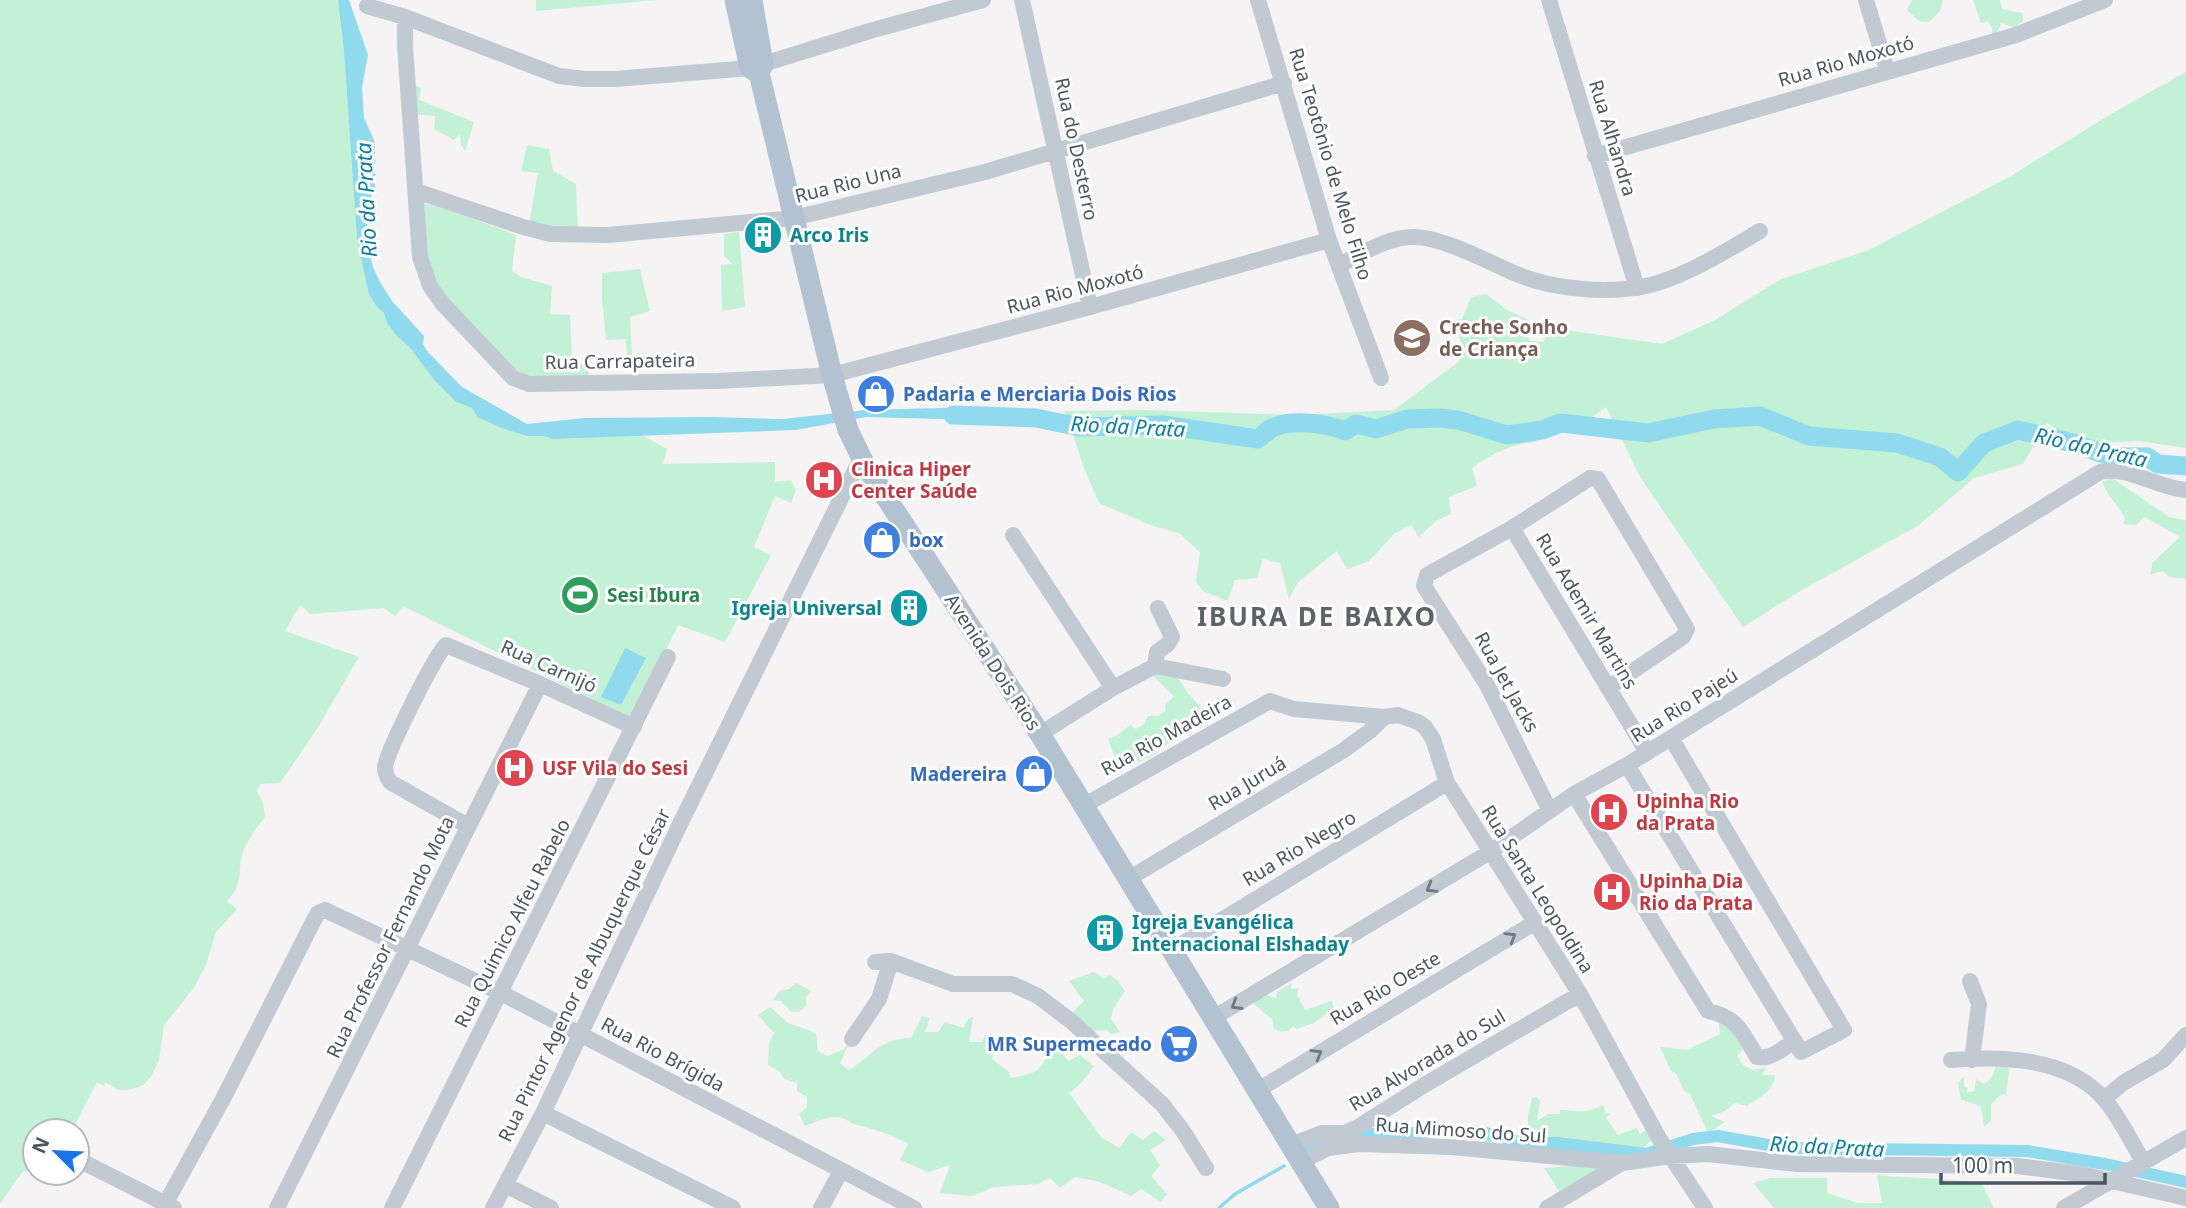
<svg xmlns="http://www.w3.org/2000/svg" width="2186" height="1208" font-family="'Noto Sans',sans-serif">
<rect width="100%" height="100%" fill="#f5f3f3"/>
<path fill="#c3f1d5" d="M0 0H338L344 52 357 240 369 295 377 307 384 313 387 323 395 334 411 349 434 380 456 402 472 408 477 417 501 428 527 436H544L552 438 642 435 667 449 663 464 775 462V482L791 480 796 490 791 503 775 496 754 547 771 555 725 642 678 625 633 719 403 606 395 616 384 608 310 614 300 605 285 631 359 657 315 732 280 783 260 784 257 791 263 803 265 817C257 828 246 841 242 855 237 876 244 883 227 901L237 909 216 932 206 965 193 989 164 1025 159 1060 152 1075 144 1085 130 1090H118L105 1082 104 1086 97 1082 72 1131H35V1172L23 1171 0 1204Z
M536 0H656L536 11Z
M1912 0H1943L1940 11 1929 22 1919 21 1907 10Z
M1973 0H2000L2002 9 2022 13 2023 21 2014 28 2001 23 1998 31 1992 36V29L1988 21 1981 23Z
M2186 72V448L2139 441 2077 444 2047 423 2023 464 1974 478 1919 525 1802 590 1743 627 1640 477 1606 407 1588 420 1569 416 1538 423 1536 442C1511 444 1492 453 1472 468L1477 486 1449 497 1451 514 1436 521 1419 537 1411 525 1395 533 1369 561 1347 569 1337 551 1298 582 1289 599 1280 563 1263 559 1257 578 1235 580 1228 601 1203 591 1196 582 1200 552 1179 533 1150 525 1099 503 1084 468 1065 411 1143 410 1299 415 1394 410 1458 362C1467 347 1459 335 1450 321L1462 319 1471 297 1486 294 1507 310 1529 320 1525 331 1530 341 1543 342 1551 328 1662 344 1715 320 1779 280 1869 250 2011 176 2111 114Z
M411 84 421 88 419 100 474 122 465 151 461 145 460 134 454 140 434 129 435 116 412 114Z
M527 145 549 149 553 171 576 184 578 233 529 225 538 173 521 171Z
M421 204 437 205 516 235 512 271 521 277 552 286 550 314 570 315 572 363 590 366 588 378 515 376 438 293 427 269Z
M739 232 745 307 722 311 721 265 733 264 724 256V234Z
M640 269 650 311 630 317 632 361H627L626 339 606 340 602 299V273Z
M2112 478 2169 517 2186 520V579L2169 577 2163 571 2150 575 2153 562 2180 537 2145 517 2136 525 2123 524 2125 518C2118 505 2108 496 2102 482Z
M1161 670 1175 673 1187 692 1209 717V723C1204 724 1197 725 1192 727 1166 739 1146 776 1115 758L1108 739 1119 734 1130 725 1136 729 1144 724 1148 716H1158L1166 711 1165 705 1174 696 1152 675Z
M1094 972 1104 978 1110 975 1118 981 1125 991 1113 1009 1111 1019 1120 1032 1111 1034 1107 1030C1089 1033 1083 1026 1071 1014L1084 1001 1069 981Z
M796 983 811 991 806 997V1006L799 1012H791L781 1001 773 1000 779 991 789 989Z
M1292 983 1291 989 1299 988 1297 995 1305 1010 1332 1001 1334 1008 1314 1023 1297 1029 1293 1026 1288 1031 1281 1032 1274 1029 1272 1019 1253 1004 1263 994 1276 998 1277 992Z
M770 1007 788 1023 816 1033 818 1051 827 1056 844 1049 850 1042 840 1063 849 1070C872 1056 880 1038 911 1038L922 1016 930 1018 925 1032H938L945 1022 963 1028 968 1019 973 1017 969 1042H982L985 1035 996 1037 992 1059 1008 1071 1011 1078C1048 1071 1034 1070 1056 1046L1068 1061 1080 1055 1094 1066 1081 1083 1069 1093 1102 1138 1119 1148 1131 1132 1143 1140 1154 1131 1166 1140 1150 1150 1160 1165 1151 1176 1167 1194 1161 1202 1141 1189 1131 1196 1100 1182 1075 1177 1060 1188 1050 1178 1038 1184 994 1187 972 1196 940 1193 950 1165 928 1172 900 1160 908 1144C892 1135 875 1129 857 1125 850 1123 844 1117 837 1117 826 1117 815 1122 805 1126L799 1114 807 1107V1097L797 1091V1083L784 1079 780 1072 768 1065 769 1043 774 1033 758 1015Z
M1719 1022 1734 1024 1745 1047 1737 1056 1743 1065 1753 1070 1766 1067 1762 1075H1775C1774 1090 1759 1098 1747 1106L1735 1103 1725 1111 1711 1116 1725 1122 1708 1133 1690 1094 1684 1091 1676 1073 1671 1071 1660 1047 1687 1050 1720 1034Z
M1997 1063 2008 1064 2009 1073 2006 1095 2002 1094 1991 1104V1121L1984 1127 1981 1106 1961 1100 1958 1083 1964 1076V1087L1968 1088 1966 1093 1974 1091 1976 1079 1984 1084 1991 1079Z
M1537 1097 1540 1101 1537 1121 1548 1114H1560V1110C1580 1110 1582 1115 1603 1105L1606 1114 1610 1113 1606 1118 1618 1135 1637 1128 1640 1134 1647 1129 1655 1137 1644 1147 1638 1158 1483 1146 1484 1135 1494 1136 1495 1144H1504L1506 1134 1518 1137 1528 1131V1115L1532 1098Z
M1597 1164 1600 1167 1561 1194 1544 1168Z
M1877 1175C1912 1179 1947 1177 1982 1184L1994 1208H1774L1753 1183 1771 1178H1827V1193L1858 1203H1882Z"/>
<path fill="#90daee" d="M338 0H349L368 55 362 87 364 118 374 140 375 152V188L368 204 367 214 368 247 373 267 380 282 392 301 424 336 423 344 427 351 462 387 527 424 585 418 712 417 783 419 865 410 978 407 979 420 866 417 796 430 552 439 544 436H527L501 428 477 417 472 408 456 402 434 380 411 349 395 334 387 323 384 313 377 307 369 295 357 240 344 52Z
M625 648 646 658 621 705 601 697Z"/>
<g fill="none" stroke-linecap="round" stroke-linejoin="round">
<path stroke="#90daee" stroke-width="3.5" d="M1219 1208 1235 1194 1284 1166"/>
<path stroke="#90daee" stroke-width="12" d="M1308 1151 1334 1135 1479 1131 1523 1143H1557L1646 1154 1693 1139 1718 1136 1785 1148 2027 1151 2105 1164 2186 1182"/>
<path stroke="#90daee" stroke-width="19" d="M953 415 1036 418 1080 427 1163 425 1258 439C1262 436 1267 431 1272 428 1291 419 1326 423 1345 431L1356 424 1376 429 1407 419 1440 418 1458 420 1507 435 1542 430 1561 423 1648 433 1714 419 1760 416 1809 436 1897 443 1940 457 1958 472 1984 443 2018 430 2077 444 2100 453 2120 457H2147L2158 464 2186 466"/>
<path stroke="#c1cad2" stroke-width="16" d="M1022 0 1090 307
M1258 0 1329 240 1381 378
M1549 0 1637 288
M1866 0 1887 70
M367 6 405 17 559 76 585 79H615L750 68 873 30 983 0
M405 17V46L420 257 430 286 442 303 513 378 529 384 718 381 832 375 1090 307 1329 240
M1595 156 2016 35 2105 0
M416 191 523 227 551 234 608 235 794 218 985 172 1284 83
M1339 265C1362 254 1387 237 1413 237 1439 236 1489 262 1514 273 1549 288 1596 293 1634 288 1674 284 1726 251 1760 231
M1512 528 1647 752
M1013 535 1113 688
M1155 666 1223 679
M1155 666 1157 652 1168 644 1172 637 1158 608
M1040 734 1113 688 1155 666
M1627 765 1801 1052 1844 1030 1671 738
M1574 794 1708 1011C1738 1017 1743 1034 1757 1057 1771 1060 1783 1048 1795 1041
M1083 806 1270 701 1294 709 1384 717 1398 715 1418 722 1425 727 1433 739 1447 783 1455 795 1580 994 1660 1140 1705 1208
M1549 809 1487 685 1424 586 1427 575 1512 528 1590 478 1598 479 1687 629 1683 637 1608 688
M468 826 390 782C387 777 385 773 385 767 386 753 436 653 446 645L540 684 634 727
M1128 879 1344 750 1370 731 1384 717
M1172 950 1447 783
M875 962 891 961 953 984H1012L1038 996 1071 1021 1162 1104 1183 1131 1206 1168
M1970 981 1979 1004 1972 1060
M1213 1018 1490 852 1574 794 1627 765 2100 472C2125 465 2158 488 2186 490
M852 1039 879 999 891 961
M1951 1060C2001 1056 2068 1057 2104 1099 2120 1117 2131 1142 2144 1163
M1258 1090 1534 923
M2104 1099 2123 1083 2163 1060 2186 1035
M543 1113 733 1208
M1291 1145 1322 1133H1344L1358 1127 1426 1084 1580 994
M77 1159 174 1208
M1301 1162 1328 1148 1359 1144 1451 1147 1622 1163 1671 1156 1708 1154 1797 1164 2017 1166 2081 1174 2186 1198
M505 1185 551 1208
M163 1208 224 1097 314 920 318 913 325 910 501 993 914 1208
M277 1208 540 684
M392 1208 668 657
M493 1208 543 1113 681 822 861 458
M821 1208 841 1171
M1547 1208 1622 1163
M2064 1208 2186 1138"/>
<path stroke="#b3c2d1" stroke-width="21" d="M735 0 750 68 759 73
M752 0 763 64 759 73 832 375 848 430 865 465 1040 734 1329 1208"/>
</g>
<defs><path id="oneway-chevron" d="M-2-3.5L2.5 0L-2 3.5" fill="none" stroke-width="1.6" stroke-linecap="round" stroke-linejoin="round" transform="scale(1.75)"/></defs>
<g stroke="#6e7983">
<use href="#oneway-chevron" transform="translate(1431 888) rotate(149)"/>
<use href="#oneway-chevron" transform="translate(1511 937) rotate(-31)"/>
<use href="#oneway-chevron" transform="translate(1236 1005) rotate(149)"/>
<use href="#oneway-chevron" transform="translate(1317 1054) rotate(-31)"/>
</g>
<defs>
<symbol id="building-disc" viewBox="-11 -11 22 22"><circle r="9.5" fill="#0f9aa8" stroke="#fff"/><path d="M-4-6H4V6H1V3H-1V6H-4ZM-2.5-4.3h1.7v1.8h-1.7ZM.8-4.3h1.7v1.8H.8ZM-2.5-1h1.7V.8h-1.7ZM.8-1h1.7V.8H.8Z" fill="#fff"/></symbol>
<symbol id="school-disc" viewBox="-11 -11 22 22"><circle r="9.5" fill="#8d6e63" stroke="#fff"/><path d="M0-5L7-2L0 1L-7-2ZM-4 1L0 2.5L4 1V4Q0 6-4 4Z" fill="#fff"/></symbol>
<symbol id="shop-disc" viewBox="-11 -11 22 22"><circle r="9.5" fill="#3f7fe0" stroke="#fff"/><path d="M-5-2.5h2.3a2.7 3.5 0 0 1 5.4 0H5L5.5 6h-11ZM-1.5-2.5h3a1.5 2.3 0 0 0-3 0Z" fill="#fff"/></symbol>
<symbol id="hospital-disc" viewBox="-11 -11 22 22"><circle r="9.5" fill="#e0444e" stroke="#fff"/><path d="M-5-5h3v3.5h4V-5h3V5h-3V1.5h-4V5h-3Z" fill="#fff"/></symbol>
<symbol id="stadium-disc" viewBox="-11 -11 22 22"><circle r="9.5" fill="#2e9e5b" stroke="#fff"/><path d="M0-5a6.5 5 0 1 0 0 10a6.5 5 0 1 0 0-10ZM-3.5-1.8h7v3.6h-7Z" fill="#fff"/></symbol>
<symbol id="supermarket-disc" viewBox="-11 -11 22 22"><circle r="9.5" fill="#3f7fe0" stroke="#fff"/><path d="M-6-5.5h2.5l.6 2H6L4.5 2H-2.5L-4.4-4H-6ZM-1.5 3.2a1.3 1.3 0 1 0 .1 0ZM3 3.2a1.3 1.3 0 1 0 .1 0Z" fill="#fff"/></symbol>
</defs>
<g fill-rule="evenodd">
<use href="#building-disc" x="741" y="213" width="44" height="44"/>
<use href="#school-disc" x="1390" y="316" width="44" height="44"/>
<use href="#shop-disc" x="854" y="372" width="44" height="44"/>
<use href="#hospital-disc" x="802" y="458" width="44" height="44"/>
<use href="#shop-disc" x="860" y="518" width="44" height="44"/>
<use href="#stadium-disc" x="558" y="573" width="44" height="44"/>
<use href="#building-disc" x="887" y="586" width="44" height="44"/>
<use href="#hospital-disc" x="493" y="746" width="44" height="44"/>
<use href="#shop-disc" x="1012" y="752" width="44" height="44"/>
<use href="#hospital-disc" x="1587" y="790" width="44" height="44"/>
<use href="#hospital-disc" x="1590" y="870" width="44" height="44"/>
<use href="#building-disc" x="1083" y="911" width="44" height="44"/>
<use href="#supermarket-disc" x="1157" y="1022" width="44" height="44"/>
</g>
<g text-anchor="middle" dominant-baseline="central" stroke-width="6" stroke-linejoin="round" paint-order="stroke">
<g font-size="19" fill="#4a5661" stroke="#fff">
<text transform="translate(1846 61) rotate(-16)">Rua Rio Moxotó</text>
<text transform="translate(1613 138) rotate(73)">Rua Alhandra</text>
<text transform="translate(1077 149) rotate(78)">Rua do Desterro</text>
<text transform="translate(1331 164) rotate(73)">Rua Teotônio de Melo Filho</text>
<text transform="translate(848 183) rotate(-14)">Rua Rio Una</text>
<text transform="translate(1075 289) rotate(-15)">Rua Rio Moxotó</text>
<text transform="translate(620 361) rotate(-1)">Rua Carrapateira</text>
<text transform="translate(1587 611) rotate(59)">Rua Ademir Martins</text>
<text transform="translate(993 662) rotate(57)">Avenida Dois Rios</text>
<text transform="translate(549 666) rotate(24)">Rua Carnijó</text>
<text transform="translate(1507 682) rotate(61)">Rua Jet Jacks</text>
<text transform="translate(1684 705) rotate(-32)">Rua Rio Pajeú</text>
<text transform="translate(1166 735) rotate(-29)">Rua Rio Madeira</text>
<text transform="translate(1247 783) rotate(-31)">Rua Juruá</text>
<text transform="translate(1299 848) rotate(-31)">Rua Rio Negro</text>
<text transform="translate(1538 889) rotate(58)">Rua Santa Leopoldina</text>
<text transform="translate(512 923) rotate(-63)">Rua Químico Alfeu Rabelo</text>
<text transform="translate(390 937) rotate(-64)">Rua Professor Fernando Mota</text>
<text transform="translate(584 975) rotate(-64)">Rua Pintor Agenor de Albuquerque César</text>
<text transform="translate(1385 988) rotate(-31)">Rua Rio Oeste</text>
<text transform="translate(663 1054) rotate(28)">Rua Rio Brígida</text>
<text transform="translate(1427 1060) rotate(-31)">Rua Alvorada do Sul</text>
<text transform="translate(1461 1130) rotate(4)">Rua Mimoso do Sul</text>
</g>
<g font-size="19" font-weight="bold" fill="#0d838f" stroke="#fff" text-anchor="start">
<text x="790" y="235">Arco Iris</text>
<text x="882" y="608" text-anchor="end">Igreja Universal</text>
<text x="1132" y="922">Igreja Evangélica<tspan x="1132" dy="22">Internacional Elshaday</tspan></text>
</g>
<g font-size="19" font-weight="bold" fill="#785e54" stroke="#fff" text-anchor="start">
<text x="1439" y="327">Creche Sonho<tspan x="1439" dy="22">de Criança</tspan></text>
</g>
<g font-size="19" font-weight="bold" fill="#366cbe" stroke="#fff" text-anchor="start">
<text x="903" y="394">Padaria e Merciaria Dois Rios</text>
<text x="909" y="540">box</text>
<text x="1007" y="774" text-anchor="end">Madereira</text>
<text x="1152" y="1044" text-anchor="end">MR Supermecado</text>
</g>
<g font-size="19" font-weight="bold" fill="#be3a42" stroke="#fff" text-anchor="start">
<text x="851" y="469">Clinica Hiper<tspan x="851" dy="22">Center Saúde</tspan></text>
<text x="542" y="768">USF Vila do Sesi</text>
<text x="1636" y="801">Upinha Rio<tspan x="1636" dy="22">da Prata</tspan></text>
<text x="1639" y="881">Upinha Dia<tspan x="1639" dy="22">Rio da Prata</tspan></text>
</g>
<g font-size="19" font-weight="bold" fill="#27864d" stroke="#fff" text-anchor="start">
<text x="607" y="595">Sesi Ibura</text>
</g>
<g font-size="21" font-style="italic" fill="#0c7c9b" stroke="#fff">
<text transform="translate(366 200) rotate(-93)">Rio da Prata</text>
<text transform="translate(1128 426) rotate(3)">Rio da Prata</text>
<text transform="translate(2091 447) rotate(13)">Rio da Prata</text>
<text transform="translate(1827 1146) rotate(3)">Rio da Prata</text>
</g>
<g font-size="26" font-weight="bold" letter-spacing="2" fill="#5f6368" stroke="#fff">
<text x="1317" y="616">IBURA DE BAIXO</text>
</g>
</g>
<g transform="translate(56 1152) rotate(294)"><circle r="33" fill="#ffffff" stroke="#b7bbc0" stroke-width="2"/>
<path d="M0-5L12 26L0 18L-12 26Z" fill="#1a73e8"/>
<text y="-10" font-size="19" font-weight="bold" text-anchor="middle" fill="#4a5661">N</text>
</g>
<path d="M1941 1173v10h164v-10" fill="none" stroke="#4a5661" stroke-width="3.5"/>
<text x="1952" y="1173" font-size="21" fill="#4a5661" stroke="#ffffff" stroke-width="5" paint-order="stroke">100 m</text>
</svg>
